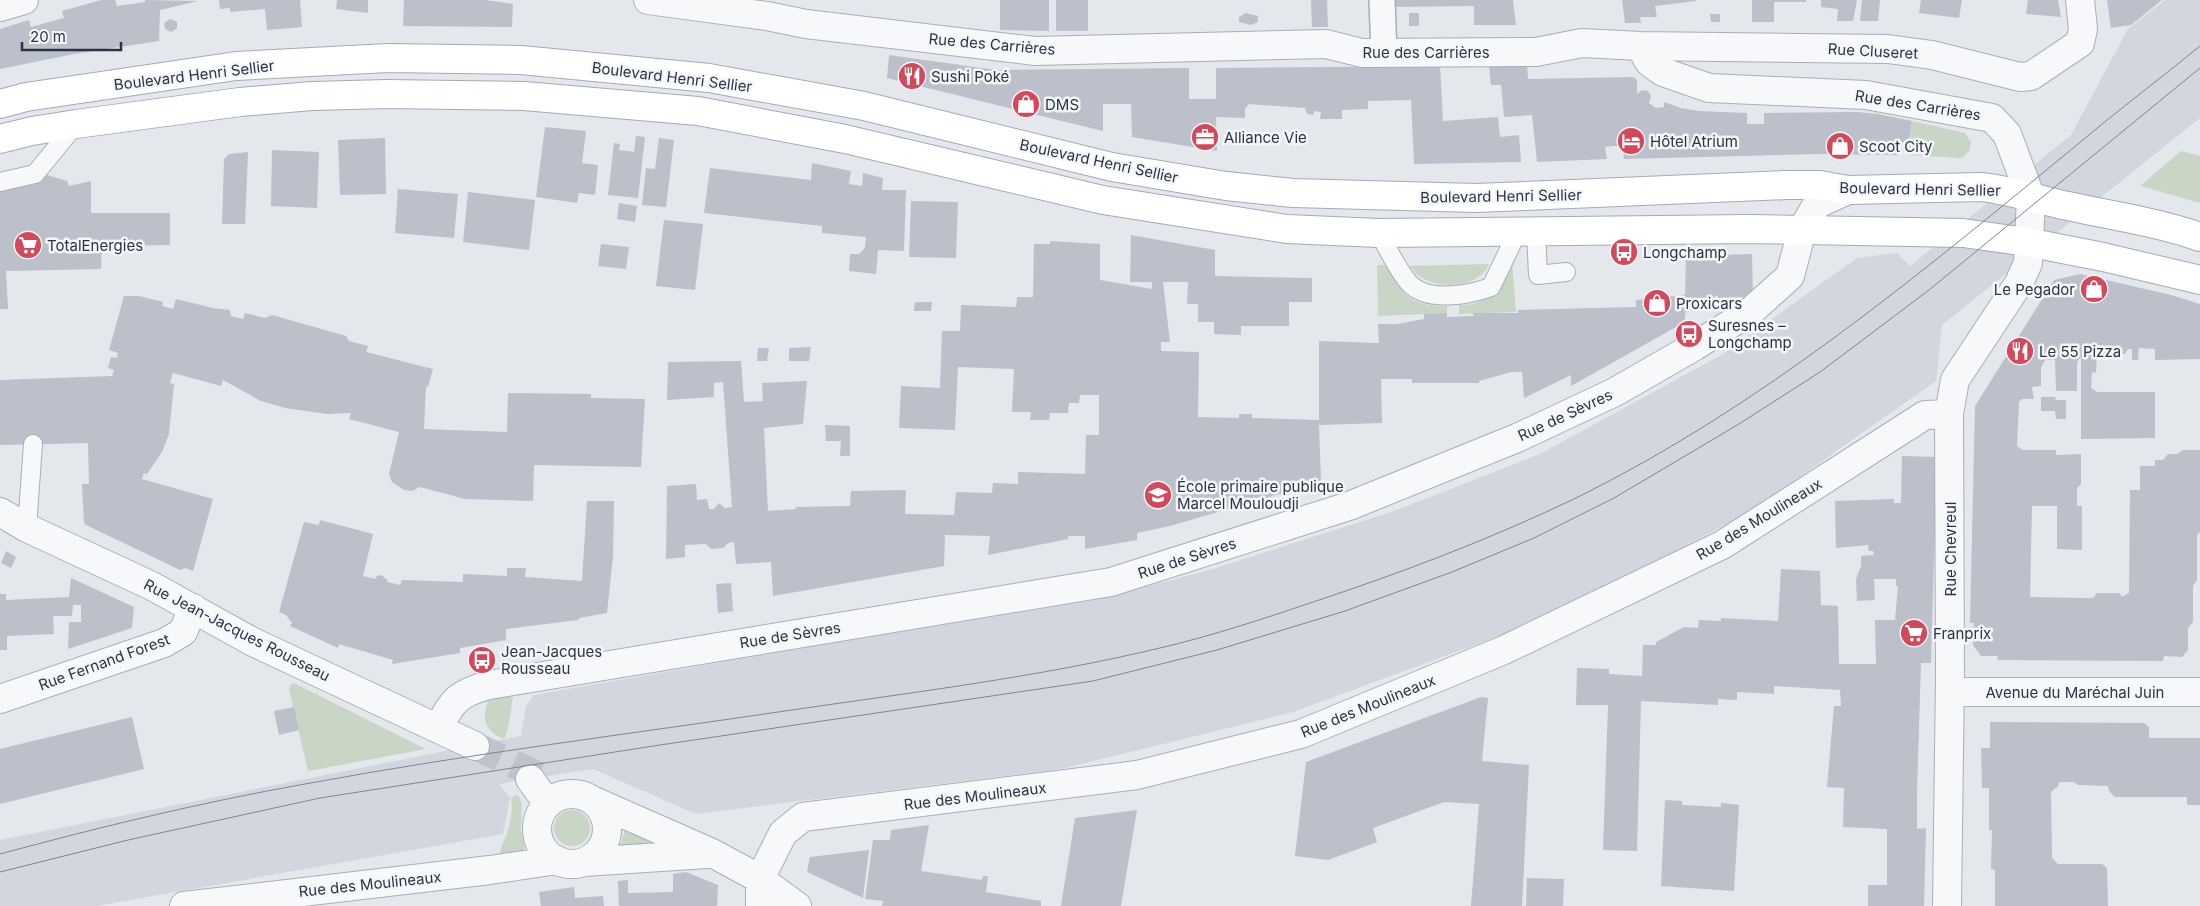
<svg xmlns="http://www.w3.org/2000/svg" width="2200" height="906" font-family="Inter,sans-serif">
<rect width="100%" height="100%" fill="#e4e7ec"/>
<path fill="#d2d6de" d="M2165 0H2200V118L1942 325 1936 381 1751 511 1548 618 1293 712 1061 769 696 814 593 769 499 784 510 798 503 834 96 906H0V840L521 736 526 706 534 695 803 648 1096 600 1213 569 1397 510 1540 454 1723 354 1857 258 1897 253 1910 266 2071 135 2128 29Z"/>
<path fill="#c9d6c5" d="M1912 121 1965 133 1971 142 1969 151 1962 158 1908 155Z
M2181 151 2200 156V203L2140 186Z
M1512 262 1516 312 1459 314V305C1485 306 1505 287 1512 262Z
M1489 264C1478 292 1424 291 1410 266Z
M1377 265H1387C1403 297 1411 306 1447 306V313L1378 316Z
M294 683 426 749 308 771 289 689 290 685Z
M514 689C512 700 509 733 504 739 483 730 481 716 490 696Z
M518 795 522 804 521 830 525 851 501 859C499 849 502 845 506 836 511 824 513 809 511 797Z
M554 828a18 18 0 1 1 36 0a18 18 0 1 1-36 0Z
M625 828 661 844 620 849Z"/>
<path fill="#bbc0ca" d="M101 0H115L117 6 145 2V0L198 1 160 10 159 41 74 54 0 69V29L29 20 31 27 64 18 62 11Z
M219 0H300L302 27 267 30 265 9 230 12V8L220 9Z
M337 0H368V13L336 9Z
M404 0H485L513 4 512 27 403 26Z
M1000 0H1049V31L1000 30Z
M1056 0H1088V31H1056Z
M1311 0H1327L1328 27H1312Z
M1388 0H1513L1516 25H1474V6L1388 7Z
M1622 0H1696V1L1655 6 1657 17H1640L1641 23H1625Z
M1752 0H1806V2H1774V22H1752Z
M1821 0H1857L1853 21H1837L1838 9 1821 7Z
M1862 0H1880L1878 21H1860Z
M1921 0H1962L1959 18 1919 13Z
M2028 0H2058L2061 17 2026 14Z
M2107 0H2162L2131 25 2111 28Z
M1246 13 1258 16V22L1251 25 1239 22V17Z
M1409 13H1419V26H1409Z
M1710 14H1720V22H1711Z
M170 19 177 22V28L171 32 165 29 164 23Z
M889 55 996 70 1189 68V99H1216V68L1440 66 1443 121 1498 117 1500 137 1519 135 1521 162 1414 164 1411 100 1368 101V109L1342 110V119H1320L1321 112 1315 111 1313 115 1307 114 1305 108 1249 104 1245 109V118L1216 117 1217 151 1132 137 1131 104H1103V131L887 78Z
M1527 65 1528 79 1633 77 1637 80V94L1642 90 1648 91 1651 96 1649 103 1656 108 1664 107V102L1681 108 1699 111 1747 113V124H1764V113L1857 112 1878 114 1912 121 1909 142H1898V155L1820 154 1624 159 1623 146H1614L1605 147 1607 159 1537 162 1532 115 1504 117 1501 85H1491L1489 66Z
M545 127 586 131 582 163 598 165 595 195 579 193 577 203 536 197Z
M636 136 645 137 638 198 608 195 614 143 620 144 619 150 634 152Z
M385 138 386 194 340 195 338 140Z
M659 138 674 140 666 207 642 205 646 168 655 169Z
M272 150 319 152 317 208 271 206Z
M248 152 245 224H222L224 159 229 154Z
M812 163 851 171 849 184 862 186 863 173 883 178 882 190H906L904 251 878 250 876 274 849 271 850 254H859L865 248 866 237 822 233V226L704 213 710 168 811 180Z
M44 174 67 181 69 186 91 181V213H170V245L102 246 101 269 6 271 8 309H0V184Z
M398 189 458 194 454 238 395 233Z
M468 192 535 200 529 250 463 242Z
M911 201 958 202 956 258 909 257Z
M619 203 637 206 635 222 617 219Z
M664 220 703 224 695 290 656 286Z
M1131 235 1215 250V276L1312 278V302H1289V326H1241V335L1214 334V322H1198V304H1187L1188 282H1163L1170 342H1161V351L1199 352 1198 417 1239 418V414H1252V418L1319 420V341L1379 343 1378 324H1398L1424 319V314L1447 313V317L1474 316 1473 313H1518V310L1636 307V300L1685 295 1686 256 1752 254 1753 297 1718 298V295L1685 313V322L1571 386V375L1524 398 1522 372H1511L1479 381V383H1412V379H1381L1382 423 1319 425 1321 482 1170 526 1137 533V540L1085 549V536H1068V539L988 555 990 536 945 535 944 566 773 596 771 562 736 564 734 542 728 543 723 548 711 549 706 544 685 545V557L666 559 667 486 696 484 697 500 707 499 709 509H714L719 503 725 508 732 507 723 382 714 383V397L667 400 668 362 741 361 744 402 763 401 762 383 807 381 803 424 764 428 768 511 796 509 795 507 850 506 851 491 906 490 905 514 954 515 956 492 992 493 993 483 1018 484V472L1085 474 1086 435H1099V395H1080L1079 403H1069L1068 413H1050L1049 420H1030L1031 412H1012L1014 369 958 367 955 430 899 428 901 386 940 388 942 331H960L961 305 1016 307 1017 297H1033L1034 244H1050V241L1100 244V280L1152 289V282H1130Z
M601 244 629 247 626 269 598 266Z
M2080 274 2171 295 2200 304V359L2155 360V349L2139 348 2138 360H2132V349H2128L2125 354 2097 353 2096 373 2092 372 2091 388 2097 392H2155V438L2081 439V357L2077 362V391H2056L2055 360H2045L2041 368V386L2032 387 2034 399H2022L2019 402 2017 446 2023 450H2056V455L2081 454V484L2077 488V506H2082V550L2057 549V506H2032L2030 597 2083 598H2093L2097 593H2119L2122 597 2129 593 2130 490H2140V466H2155V460H2163L2168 454H2177L2184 450H2200V532L2197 535V580L2193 586V622L2188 628V650L2182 657 2164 656 2163 661 1997 660 1998 656H1981L1973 645 1974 623H1970L1975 406 2054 280Z
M124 296H139L163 302 162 306 173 309 176 299 213 308 230 310 231 316 243 319 245 313 265 318 272 315 346 336 349 341 368 346 366 352 433 369 428 387 426 386 424 429 507 432 508 393 591 394V398L645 399 641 467 534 465 533 501 465 499 420 487 412 491 404 490 392 482 389 474 399 432 349 419 351 413 327 414 285 408 261 401 223 380 221 386 173 373 170 383 174 384 169 434 162 452 147 474 144 473 142 479 213 499 193 571 186 568 180 570 84 524 82 484H89L88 443 0 445V380L112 376 114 370 108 368 111 357 117 358 118 353 109 350Z
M915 302H932L931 311H914Z
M811 347 809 361H789V348Z
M758 348H769L767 361H757Z
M2041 397H2056L2055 400H2066V419H2056L2055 411H2041Z
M825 425 850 426V456H840L841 441H826Z
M1902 456 1937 457 1931 663H1921L1917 792V829L1926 828 1924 906H1868V885H1887V829L1843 827 1844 788 1827 787 1834 706H1841L1840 690 1774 686V694L1737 692V700L1718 699V705L1641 701 1637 851 1603 850 1608 705H1576L1577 668 1609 669V674L1642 676 1643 645H1656V642L1684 627 1698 628 1699 620 1721 621V618L1778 621 1781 569 1820 571 1821 605 1838 606 1839 664H1876L1875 620H1895L1898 586H1896V579H1874L1875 600 1857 601 1856 579 1861 566V556L1874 555 1873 551H1869L1868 545 1836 548 1835 501 1894 499V503H1901Z
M587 501H614L613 556 607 613 579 618 578 620 506 629V640L460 648V653L392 664 393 660 339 644 338 648 290 626 292 623 286 615 279 612 304 522 319 525 320 520 373 534 363 576 375 579 377 576 382 575 388 581 387 582 400 585 402 580 463 582V574L507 576V568H526L525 577 582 581Z
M6 551 16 557 11 568 1 563Z
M71 578 134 607 132 628 68 649 69 622H81V605H73L72 616H53L54 634 7 636V650H0V594H6V600L69 597Z
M731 583 733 611 718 613 716 584Z
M1481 697 1488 698 1482 761 1529 765 1522 906H1471L1479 804 1444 802 1373 828 1377 842 1328 860 1295 856 1306 762Z
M294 707 299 730 279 735 274 711Z
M132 717 144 769 0 804V749Z
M1990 722 2144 723 2149 727V738H2200V805H2187V797H2115L2109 791 2108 786 2078 785 2074 782H2059L2058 786 2051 792 2052 858 2058 864H2102L2107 868 2108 906H1995V870L1991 869 1992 830H1989V788H1982L1981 748H1990Z
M1665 800 1682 801V805L1721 807V803L1739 805 1734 891 1661 886Z
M1137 810 1121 906H1061L1075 818Z
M929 825 921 871 982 880 983 876H988L986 892 1041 901V906H882L883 901 865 899 873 840H890L891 830Z
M869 850 863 898 807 872 810 857Z
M686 872 718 885 717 906H619L618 881 628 880V893L673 892V874Z
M1527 878 1564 879 1563 906H1526Z
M574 887 575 898 603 896 604 906H541L539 892Z"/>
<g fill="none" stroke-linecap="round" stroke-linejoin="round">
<path stroke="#bfc3cb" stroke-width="28" stroke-dasharray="28 14" stroke-linecap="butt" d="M475 746 546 779"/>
<defs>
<path id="service" d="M0 182 35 174 76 124
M1536 232 1538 275 1566 272
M1379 233C1388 249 1397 269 1409 283 1427 303 1469 295 1491 287L1517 233
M27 528 33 444"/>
<path id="pedestrian" d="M1382 0 1384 53"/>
<path id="minor" d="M648 0 767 16 806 24 1035 51 1326 44 1362 53 1536 52 1582 43 1640 46 1888 49 1932 55 2020 77 2031 76 2080 43 2083 29 2080 0
M0 7 24 0
M1640 46 1649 62 1663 72 1709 88 1866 95 1992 118 2007 134 2031 198 2028 263 2019 283 1955 380 1949 414 1950 675 1947 906
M0 512 27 528 152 586 253 642 475 746
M1950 692H2200
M0 699 164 643 183 632 193 608
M438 729C452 700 459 693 489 685L1111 582 1349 506 1517 438 1615 392 1695 346 1751 311 1790 276 1802 230 1817 204 1848 190
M530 779 548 804
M537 829a35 35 0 1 1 70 0a35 35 0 1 1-70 0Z
M594 801 712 853 760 879 797 906
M584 862 707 854
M184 906 490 870 557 860
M760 906V879L783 833 803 817 1137 775 1301 734 1504 650 1722 545 1925 415 1949 414"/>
<path id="primary" d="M0 104 26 97 236 66 388 58 521 60 709 78 864 106 1112 167 1226 186 1293 193 1476 198 1787 185H1820L1848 190 1981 187C2011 190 2039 200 2068 206 2113 216 2157 222 2200 237
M0 139 32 131 76 124 240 102 312 96 387 94 524 96 698 111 845 139 1103 200 1287 229 1379 233 1749 229 1963 233 2027 242 2103 257 2200 280"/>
</defs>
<use href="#service" stroke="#a9aeb7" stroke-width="20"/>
<use href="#pedestrian" stroke="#a9aeb7" stroke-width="28"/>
<use href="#minor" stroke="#a9aeb7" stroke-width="30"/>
<use href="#primary" stroke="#a3abb8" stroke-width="30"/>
<use href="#service" stroke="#f7f8fa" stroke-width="18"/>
<use href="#pedestrian" stroke="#f7f8fa" stroke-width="25"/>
<use href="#minor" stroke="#f7f8fa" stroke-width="28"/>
<use href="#primary" stroke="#fff" stroke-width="28"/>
<path stroke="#7d8696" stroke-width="1" d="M0 854C100 827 203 802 305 784 467 754 630 734 792 710 915 692 1039 677 1160 648 1211 636 1260 620 1310 603 1401 573 1491 539 1578 497 1762 406 1920 274 2078 144 2118 110 2160 79 2200 46
M0 872 128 840 320 798 660 745 1093 681 1217 650 1345 611 1452 572 1534 538 1614 498 1739 424 1820 372 1929 290 2200 68"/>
</g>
<defs>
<symbol id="restaurant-disc" viewBox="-11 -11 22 22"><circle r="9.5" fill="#d1495b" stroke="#f4f6f9"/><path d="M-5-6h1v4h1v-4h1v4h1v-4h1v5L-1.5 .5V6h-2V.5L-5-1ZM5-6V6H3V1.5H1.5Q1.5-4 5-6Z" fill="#fff"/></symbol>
<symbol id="shop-disc" viewBox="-11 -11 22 22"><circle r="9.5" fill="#d1495b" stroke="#f4f6f9"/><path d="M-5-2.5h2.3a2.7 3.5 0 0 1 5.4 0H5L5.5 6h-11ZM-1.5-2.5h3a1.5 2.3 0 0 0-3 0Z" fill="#fff"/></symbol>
<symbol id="office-disc" viewBox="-11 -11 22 22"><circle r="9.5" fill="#d1495b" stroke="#f4f6f9"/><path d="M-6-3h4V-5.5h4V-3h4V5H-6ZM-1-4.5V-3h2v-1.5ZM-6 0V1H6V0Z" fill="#fff"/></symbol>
<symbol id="hotel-disc" viewBox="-11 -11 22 22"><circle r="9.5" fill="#d1495b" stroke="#f4f6f9"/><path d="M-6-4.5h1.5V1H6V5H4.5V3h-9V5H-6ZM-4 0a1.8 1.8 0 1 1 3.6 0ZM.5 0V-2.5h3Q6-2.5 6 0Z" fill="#fff"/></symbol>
<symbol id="supermarket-disc" viewBox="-11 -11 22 22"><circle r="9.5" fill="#d1495b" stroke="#f4f6f9"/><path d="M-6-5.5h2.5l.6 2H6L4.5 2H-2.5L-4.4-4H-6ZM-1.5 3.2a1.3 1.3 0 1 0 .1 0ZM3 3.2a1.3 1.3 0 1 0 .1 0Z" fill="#fff"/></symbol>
<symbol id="bus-disc" viewBox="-11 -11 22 22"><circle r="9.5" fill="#d1495b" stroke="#f4f6f9"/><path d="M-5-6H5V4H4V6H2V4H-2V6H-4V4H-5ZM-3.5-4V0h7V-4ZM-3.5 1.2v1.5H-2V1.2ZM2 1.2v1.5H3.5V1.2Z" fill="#fff"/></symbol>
<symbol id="school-disc" viewBox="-11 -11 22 22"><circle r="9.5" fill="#d1495b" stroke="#f4f6f9"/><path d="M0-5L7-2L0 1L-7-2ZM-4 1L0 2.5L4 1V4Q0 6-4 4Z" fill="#fff"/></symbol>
</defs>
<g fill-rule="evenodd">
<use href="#restaurant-disc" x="896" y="60" width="32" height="32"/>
<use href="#shop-disc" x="1010" y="88" width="32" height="32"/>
<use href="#office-disc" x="1189" y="121" width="32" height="32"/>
<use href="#hotel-disc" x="1615" y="125" width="32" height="32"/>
<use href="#shop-disc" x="1824" y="130" width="32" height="32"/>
<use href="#supermarket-disc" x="12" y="229" width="32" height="32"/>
<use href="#bus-disc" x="1608" y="236" width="32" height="32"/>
<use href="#shop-disc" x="2078" y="273" width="32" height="32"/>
<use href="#shop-disc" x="1641" y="287" width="32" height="32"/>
<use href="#bus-disc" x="1673" y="318" width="32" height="32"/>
<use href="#restaurant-disc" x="2004" y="335" width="32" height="32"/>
<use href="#school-disc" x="1142" y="479" width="32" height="32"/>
<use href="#supermarket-disc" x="1898" y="617" width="32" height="32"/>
<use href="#bus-disc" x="466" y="644" width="32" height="32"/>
</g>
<g text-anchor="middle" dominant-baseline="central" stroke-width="5" stroke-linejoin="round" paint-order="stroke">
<g font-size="15" fill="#2b3445" stroke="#f4f6f9">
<text transform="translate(992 44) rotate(5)">Rue des Carrières</text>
<text transform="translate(1873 51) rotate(3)">Rue Cluseret</text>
<text x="1426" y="52">Rue des Carrières</text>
<text transform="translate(194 75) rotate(-7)">Boulevard Henri Sellier</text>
<text transform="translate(672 77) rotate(7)">Boulevard Henri Sellier</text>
<text transform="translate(1918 105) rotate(9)">Rue des Carrières</text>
<text transform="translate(1099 161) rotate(12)">Boulevard Henri Sellier</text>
<text transform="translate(1920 189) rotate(1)">Boulevard Henri Sellier</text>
<text transform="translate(1501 196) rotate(-1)">Boulevard Henri Sellier</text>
<text transform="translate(1565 415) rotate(-25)">Rue de Sèvres</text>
<text transform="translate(1759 519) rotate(-31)">Rue des Moulineaux</text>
<text transform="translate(1950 549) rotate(-90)">Rue Chevreul</text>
<text transform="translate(1187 558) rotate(-18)">Rue de Sèvres</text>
<text transform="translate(237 630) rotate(27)">Rue Jean-Jacques Rousseau</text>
<text transform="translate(790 635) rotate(-9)">Rue de Sèvres</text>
<text transform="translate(104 662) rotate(-20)">Rue Fernand Forest</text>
<text x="2075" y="692">Avenue du Maréchal Juin</text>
<text transform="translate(1368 706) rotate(-22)">Rue des Moulineaux</text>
<text transform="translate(975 796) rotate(-7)">Rue des Moulineaux</text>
<text transform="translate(370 884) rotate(-6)">Rue des Moulineaux</text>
</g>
<g font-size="15" fill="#2b3445" stroke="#f4f6f9" text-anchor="start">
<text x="931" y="76">Sushi Poké</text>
<text x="1045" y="104">DMS</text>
<text x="1224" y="137">Alliance Vie</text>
<text x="1650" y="141">Hôtel Atrium</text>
<text x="1859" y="146">Scoot City</text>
<text x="47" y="245">TotalEnergies</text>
<text x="1643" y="252">Longchamp</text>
<text x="2075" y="289" text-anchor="end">Le Pegador</text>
<text x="1676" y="303">Proxicars</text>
<text x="1708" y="325">Suresnes –<tspan x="1708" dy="17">Longchamp</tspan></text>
<text x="2039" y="351">Le 55 Pizza</text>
<text x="1177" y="486">École primaire publique<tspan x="1177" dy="17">Marcel Mouloudji</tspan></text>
<text x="1933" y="633">Franprix</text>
<text x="501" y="651">Jean-Jacques<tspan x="501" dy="17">Rousseau</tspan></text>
</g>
</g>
<path d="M22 42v8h99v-8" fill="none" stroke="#2b3445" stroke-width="2.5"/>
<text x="30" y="42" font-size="15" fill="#2b3445" stroke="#f4f6f9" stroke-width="4" paint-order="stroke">20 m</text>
</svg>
